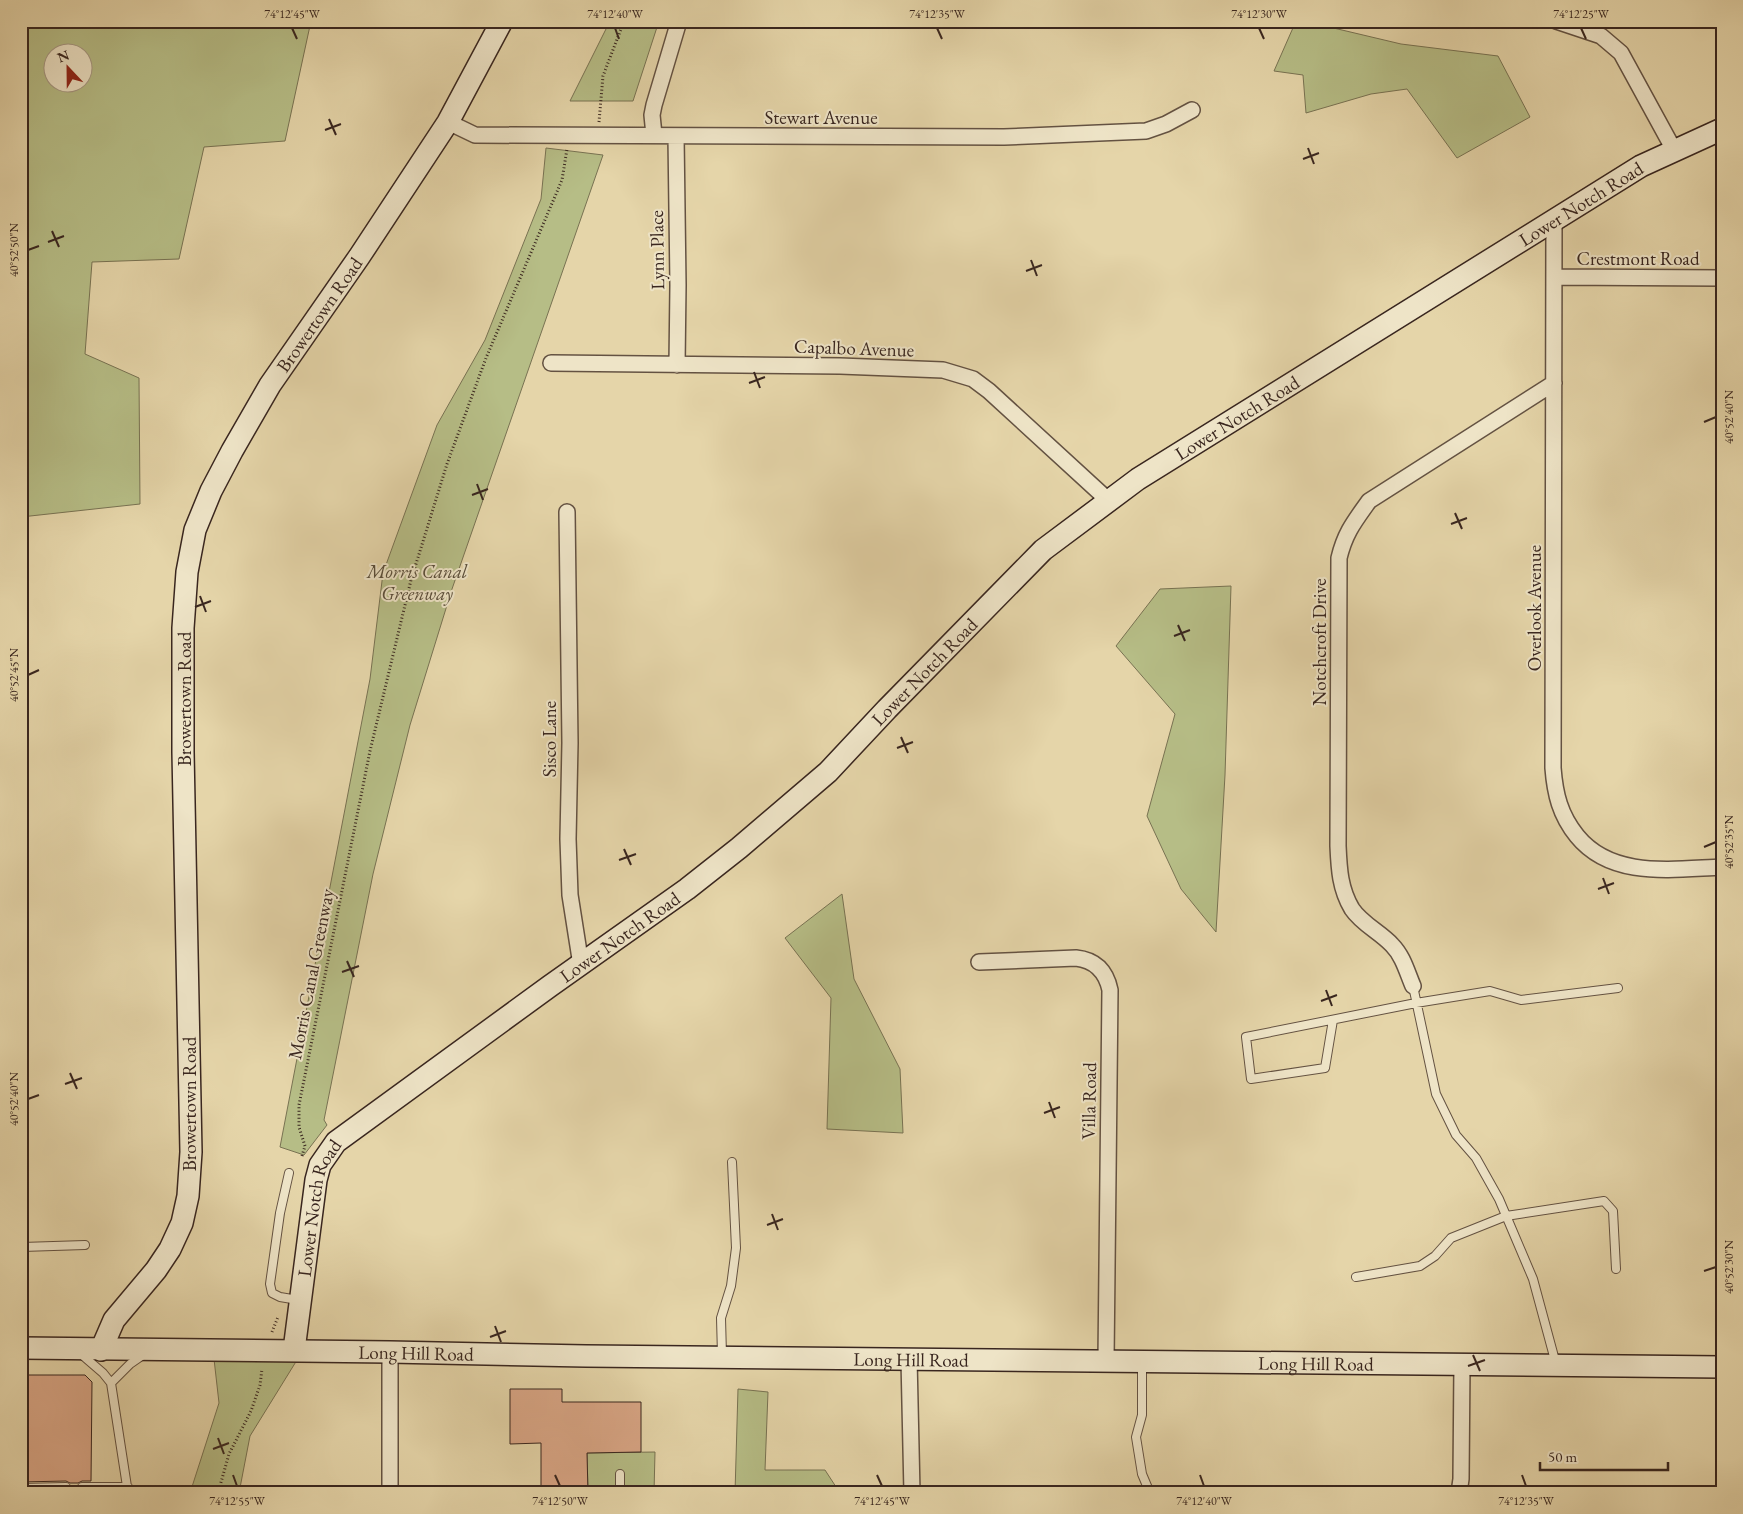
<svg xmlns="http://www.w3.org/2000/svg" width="1743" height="1514" font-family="'EB Garamond',serif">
<rect width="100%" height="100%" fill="#e5d5a9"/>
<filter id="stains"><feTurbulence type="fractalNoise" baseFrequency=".004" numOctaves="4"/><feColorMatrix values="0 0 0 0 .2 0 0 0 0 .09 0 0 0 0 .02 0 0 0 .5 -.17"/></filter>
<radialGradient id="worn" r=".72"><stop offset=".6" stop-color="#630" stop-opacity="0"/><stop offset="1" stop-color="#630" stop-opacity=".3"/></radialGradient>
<path fill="#b6bd86" stroke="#787252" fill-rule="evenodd" d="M21 21H311L285 141 204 147 179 259 92 262 85 354 139 378 140 504 21 517ZM82 52V82H52V52Z
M610 21H659L633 101H570Z
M1296 21H1304L1401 44 1498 56 1530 117 1457 158 1407 89 1371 94 1306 113 1303 75 1274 71Z
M546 148 603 155 452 589 410 725 373 874 324 1120 327 1125 304 1155 280 1147 370 679 383 573 437 425 485 340 541 199Z
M1231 586 1225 775 1216 932 1181 889 1147 816 1175 714 1116 646 1160 589Z
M842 894 854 979 900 1069 903 1133 827 1129 831 998 785 938Z
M214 1359 297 1360 250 1436 239 1493H190L219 1403Z
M738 1389 768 1392 765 1470H825L840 1493H735Z
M655 1452 654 1493H588L587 1453Z"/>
<path fill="#d9a686" stroke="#39261f" d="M21 1375H85L92 1382 91 1481H82L78 1483H70L66 1481 21 1482Z
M510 1389H562V1402H641V1452L587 1453 588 1493H541V1443L510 1444Z"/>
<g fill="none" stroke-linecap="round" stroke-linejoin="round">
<defs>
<path id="lane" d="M1413 986 1436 1094 1456 1135 1476 1158 1499 1199 1533 1279 1556 1364
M1333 1020 1325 1068 1251 1079 1246 1037 1416 1003 1490 991 1521 1000 1618 988
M289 1173 280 1213 270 1284 272 1293 280 1297 298 1300
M1356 1277 1420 1266 1435 1256 1451 1238 1506 1216 1604 1201 1613 1211 1616 1269
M21 1278 22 1247 85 1245
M81 1354 103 1373 111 1383 128 1493
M722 1355 721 1318 731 1286 736 1248 732 1162
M1142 1363V1415L1136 1437 1142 1474 1150 1493
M111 1383 130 1364 143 1355
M82 1487H128
M21 1488 66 1487
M620 1493V1474"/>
<path id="street" d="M1556 21 1601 36 1621 53 1674 150
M448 122 475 135 1004 137 1146 131 1166 124 1192 110
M654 135 652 115 654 105 679 21
M676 136 678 285 677 365
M1554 220 1553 768C1555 794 1560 815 1577 836 1612 879 1672 869 1722 867
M1554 277 1722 278
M551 363 840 366 943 370 973 379 989 391 1109 501
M567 512 570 743 568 839 570 895 581 965
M979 962 1076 958C1095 960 1106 971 1110 990L1106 1360
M1413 986C1407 972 1403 956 1392 945 1380 932 1362 924 1352 909 1340 889 1339 869 1338 846L1339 558C1345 533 1354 522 1369 501L1554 383
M909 1359 912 1493
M390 1493V1352
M1459 1493 1461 1479 1462 1364"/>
<g id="secondary">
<path id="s1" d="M21 1348 390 1352 586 1356 1722 1367"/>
<path id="s2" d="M101 1350 114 1320 156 1270 170 1249 182 1223 188 1196 191 1152 183 752V628L187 572 195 530 211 491 232 451 270 385 359 257 448 122 502 21"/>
<path id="s3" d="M294 1350 316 1180 320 1165 336 1142 550 986 687 889 739 848 828 772 887 709 1043 550 1138 479 1641 166 1722 129"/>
</g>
</defs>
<use href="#lane" stroke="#645242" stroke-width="10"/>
<use href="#street" stroke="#645242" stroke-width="18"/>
<use href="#secondary" stroke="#39261f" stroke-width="24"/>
<path stroke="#39261f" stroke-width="3" stroke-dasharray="1 2.5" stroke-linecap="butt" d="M599 122 603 76 624 21
M302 1156 305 1146 299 1127V1105L370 751 411 580 447 464 486 358 562 180 567 149
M272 1332 278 1317
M218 1493 229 1454 251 1411 260 1385 262 1369"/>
<use href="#lane" stroke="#eee4c7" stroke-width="8"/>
<use href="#street" stroke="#eee4c7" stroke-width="15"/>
<use href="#secondary" stroke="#eee4c7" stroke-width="21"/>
</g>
<path fill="none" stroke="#39261f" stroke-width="2" d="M292 28 297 39M615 28 619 39M937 28 942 39M1259 28 1264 39M1581 28 1586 39M329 119 336 135M325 130 341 124M1308 148 1314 164M1303 159 1319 153M52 231 59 247M48 242 64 236M28 250 39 246M1031 260 1037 276M1026 271 1042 265M754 372 760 388M749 383 765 377M1704 422 1716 417M477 484 483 500M472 495 488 489M1455 513 1462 529M1451 524 1467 518M200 596 206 612M195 607 211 601M1178 625 1185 641M1174 636 1190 630M28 675 39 670M901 737 908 753M897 748 913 742M1704 847 1716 842M624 849 631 865M619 860 636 854M1603 878 1609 894M1598 889 1614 883M347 961 354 977M342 972 359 966M1326 990 1332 1006M1321 1001 1337 995M70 1073 77 1089M65 1084 82 1078M28 1099 39 1095M1049 1102 1055 1118M1044 1113 1060 1107M772 1214 778 1230M767 1225 783 1219M1704 1271 1716 1267M495 1326 501 1342M490 1337 506 1331M1473 1355 1480 1371M1468 1366 1485 1360M218 1438 224 1454M213 1449 229 1443M233 1475 237 1486M555 1475 560 1486M877 1475 882 1486M1200 1475 1204 1486M1522 1475 1526 1486"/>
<g text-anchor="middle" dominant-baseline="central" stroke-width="4" stroke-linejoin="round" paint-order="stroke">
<g font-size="19" fill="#39261f" stroke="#eee4c7">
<text x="821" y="117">Stewart Avenue</text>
<text stroke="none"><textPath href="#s3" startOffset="1780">Lower Notch Road</textPath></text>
<text transform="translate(657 250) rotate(-91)">Lynn Place</text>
<text x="1638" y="258">Crestmont Road</text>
<text stroke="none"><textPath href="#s2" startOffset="1096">Browertown Road</textPath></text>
<text transform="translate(854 348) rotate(2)">Capalbo Avenue</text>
<text stroke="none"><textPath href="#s3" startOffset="1375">Lower Notch Road</textPath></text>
<text transform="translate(1534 608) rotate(-90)">Overlook Avenue</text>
<text transform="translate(1319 642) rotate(-90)">Notchcroft Drive</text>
<text stroke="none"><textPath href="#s3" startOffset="970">Lower Notch Road</textPath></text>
<text transform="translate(184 699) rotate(-90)">Browertown Road</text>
<text transform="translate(549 739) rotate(-90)">Sisco Lane</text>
<text stroke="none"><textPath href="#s3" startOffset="565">Lower Notch Road</textPath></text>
<text transform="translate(311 974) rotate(-79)">Morris Canal Greenway</text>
<text transform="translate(1089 1101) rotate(-89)">Villa Road</text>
<text transform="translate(189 1104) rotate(-90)">Browertown Road</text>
<text stroke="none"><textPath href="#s3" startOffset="145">Lower Notch Road</textPath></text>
<text stroke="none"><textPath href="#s1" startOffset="395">Long Hill Road</textPath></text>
<text stroke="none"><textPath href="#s1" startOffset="890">Long Hill Road</textPath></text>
<text stroke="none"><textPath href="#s1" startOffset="1295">Long Hill Road</textPath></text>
</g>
<g font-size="19" font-style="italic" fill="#584c39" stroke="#eee4c7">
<text x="417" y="571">Morris Canal<tspan x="417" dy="22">Greenway</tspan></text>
</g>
</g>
<rect width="1743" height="1514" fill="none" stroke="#e5d5a9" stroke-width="55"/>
<g transform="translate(68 68) rotate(338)"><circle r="24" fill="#eee4c7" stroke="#a69884"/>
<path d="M0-4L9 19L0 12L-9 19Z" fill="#8f2418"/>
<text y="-8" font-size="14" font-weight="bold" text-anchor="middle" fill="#39261f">N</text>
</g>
<path d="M1540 1462v8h128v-8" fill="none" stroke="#39261f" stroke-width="2.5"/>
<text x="1548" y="1462" font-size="15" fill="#39261f" stroke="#eee4c7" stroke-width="4" paint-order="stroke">50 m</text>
<rect x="28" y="28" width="1688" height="1458" fill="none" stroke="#39261f" stroke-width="2"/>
<g font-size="12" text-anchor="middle" fill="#39261f">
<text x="292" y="18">74°12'45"W</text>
<text x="615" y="18">74°12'40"W</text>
<text x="937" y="18">74°12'35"W</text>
<text x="1259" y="18">74°12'30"W</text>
<text x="1581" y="18">74°12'25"W</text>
<text transform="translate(14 250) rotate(-90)" y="4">40°52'50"N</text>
<text transform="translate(1729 417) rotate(-90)" y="4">40°52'40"N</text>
<text transform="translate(14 675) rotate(-90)" y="4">40°52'45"N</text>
<text transform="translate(1729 842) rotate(-90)" y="4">40°52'35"N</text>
<text transform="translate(14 1099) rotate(-90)" y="4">40°52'40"N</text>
<text transform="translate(1729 1267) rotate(-90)" y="4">40°52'30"N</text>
<text x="237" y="1505">74°12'55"W</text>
<text x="560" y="1505">74°12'50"W</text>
<text x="882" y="1505">74°12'45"W</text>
<text x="1204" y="1505">74°12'40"W</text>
<text x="1526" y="1505">74°12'35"W</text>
</g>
<rect width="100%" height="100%" filter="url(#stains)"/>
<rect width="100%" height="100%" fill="url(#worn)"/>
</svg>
